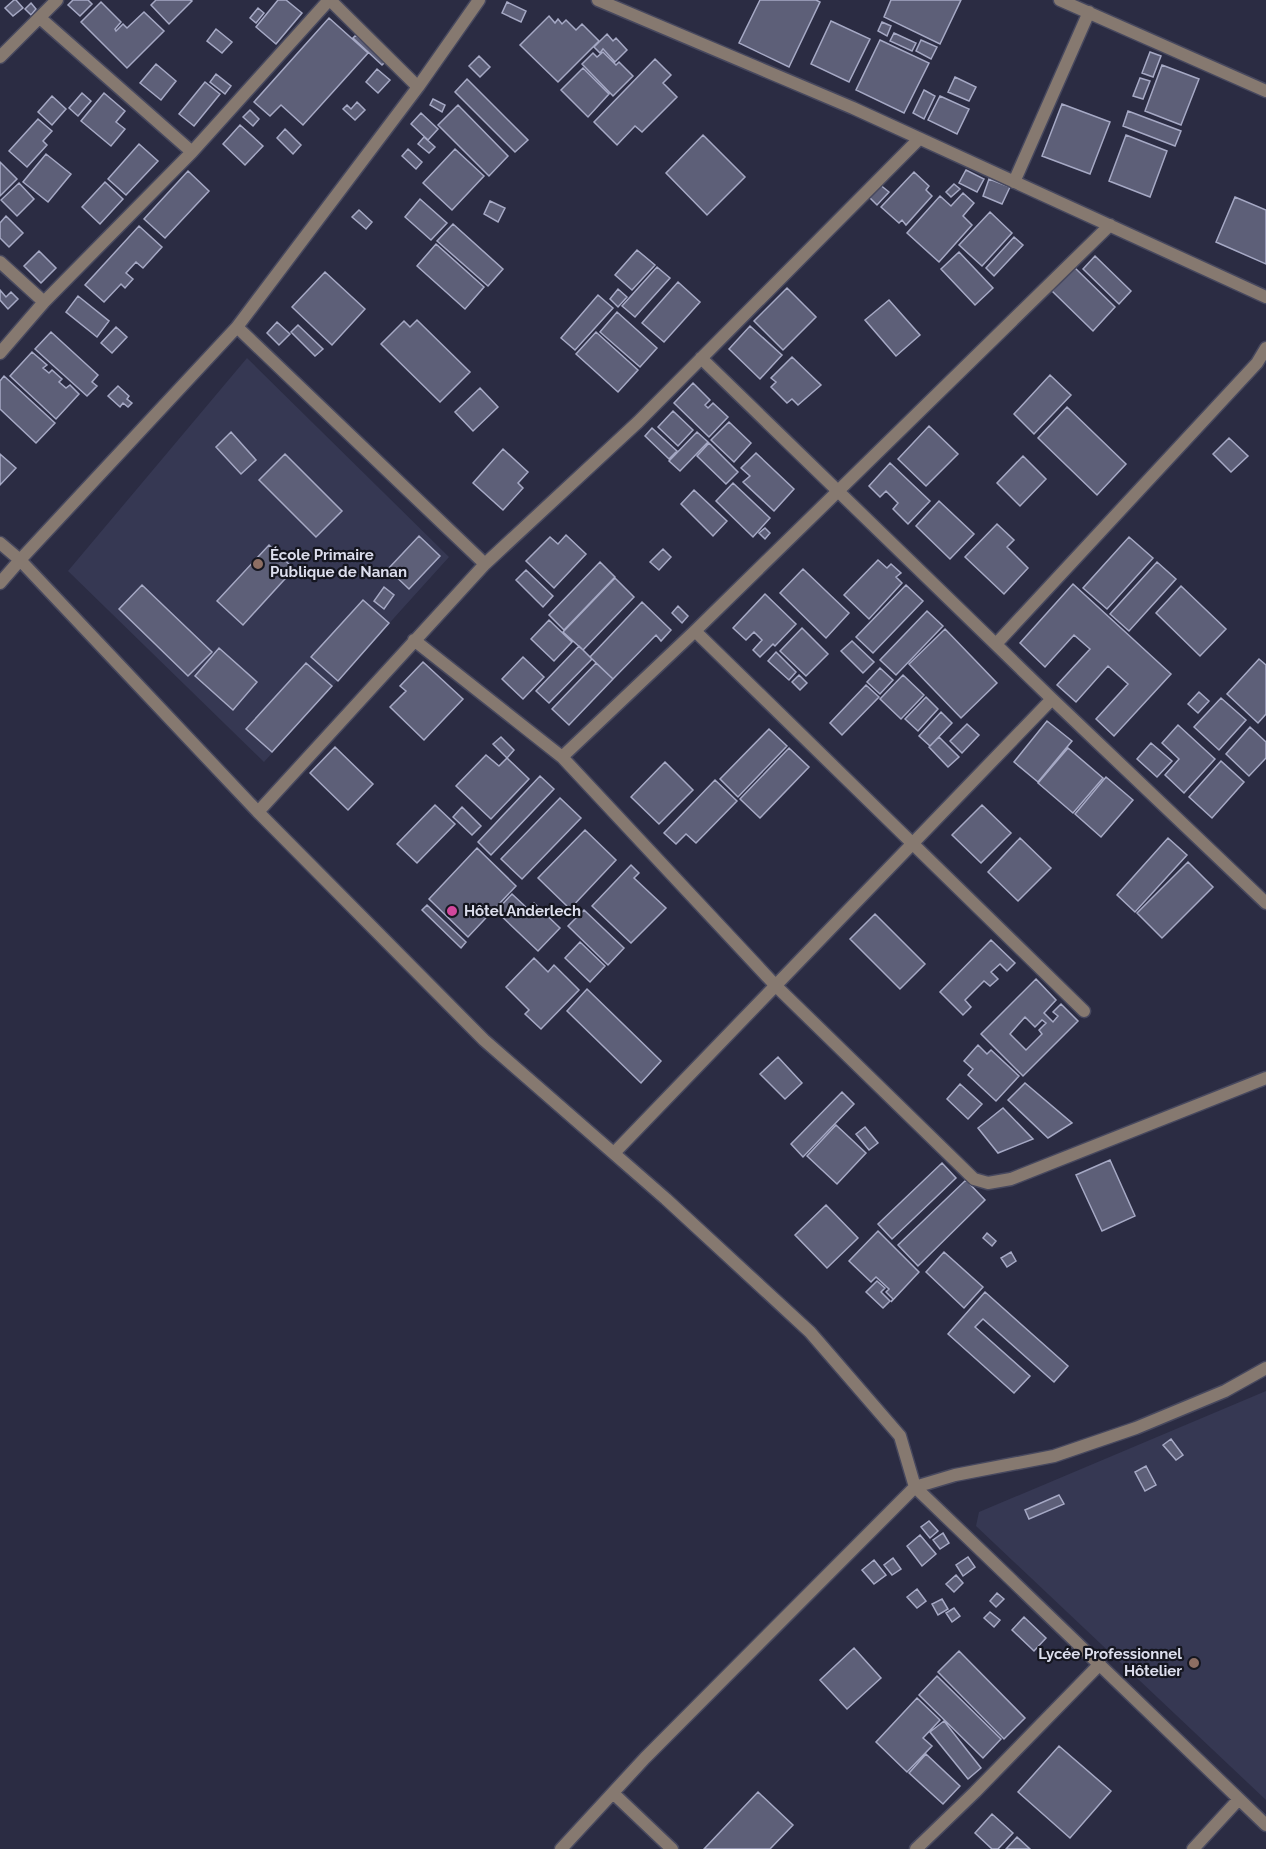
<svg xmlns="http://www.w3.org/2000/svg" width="1266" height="1849" font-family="Raleway,sans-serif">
<rect width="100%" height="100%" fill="#2b2c43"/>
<path fill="#363853" d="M247 358 449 557 264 762 68 571Z
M1266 1391V1800L976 1526 979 1512Z"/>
<path fill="#5d5f78" stroke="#a6a9c5" stroke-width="1.5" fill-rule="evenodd" d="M14 0H16L23 8 13 16 5 8Z
M73 0H88L92 4 80 16 68 5Z
M156 0H190L192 1 169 24 151 5Z
M278 0H286L302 13 276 44 256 27Z
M760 0H816L820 2 789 67 739 43Z
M891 0H961L940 44 884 17Z
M101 2 121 22 115 29 116 31 123 24 127 28 144 12 164 31 127 68 81 22Z
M507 2 526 11 521 22 502 13Z
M31 3 36 9 31 15 25 9Z
M258 8 264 13 256 23 250 18Z
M549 16 555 23 558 19 562 24 566 20 576 30 582 24 599 41 558 82 520 45Z
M329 18 368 53 303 125 281 105 270 116 254 102Z
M831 21 870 39 849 82 811 64Z
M882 22 891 26 887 36 878 31Z
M216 29 232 42 222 53 207 41Z
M894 33 916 43 912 51 890 41Z
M607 34 613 41 616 38 627 50 615 62 603 49 600 53 594 47Z
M356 35 385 62 382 65 353 38Z
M880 40 929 63 904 113 856 90Z
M921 40 937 47 931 59 916 51Z
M603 52 616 65 619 62 633 76 613 96 582 64 593 53 597 57Z
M1150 52 1161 56 1153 77 1142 73Z
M479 56 490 67 480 77 469 66Z
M655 59 671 75 663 83 677 97 642 132 635 126 617 145 594 122Z
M156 64 176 81 161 100 140 83Z
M1162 65 1199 79 1181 125 1145 111Z
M583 68 609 94 588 117 561 90Z
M377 69 390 80 378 93 366 82Z
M216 74 231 86 225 94 210 82Z
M955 77 976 87 969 101 948 92Z
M1140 78 1150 81 1143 99 1133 96Z
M467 79 528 140 515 152 455 92Z
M205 82 220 94 194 126 179 114Z
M924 90 935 96 924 119 913 113Z
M82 93 91 101 78 116 69 108Z
M104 93 125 111 116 122 125 129 111 146 81 121Z
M52 96 66 109 52 125 38 112Z
M940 96 969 109 957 134 928 120Z
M433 99 445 105 442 112 430 105Z
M357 102 365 110 355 120 343 109 347 105 351 109Z
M1062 104 1110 122 1090 174 1042 156Z
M458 105 508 156 489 176 438 125Z
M250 110 259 119 253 126 243 117Z
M1128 111 1181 131 1175 146 1123 126Z
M421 113 438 129 428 140 411 124Z
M38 119 52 131 43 141 47 145 27 167 9 151Z
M240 125 263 146 245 165 223 144Z
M285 129 301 145 293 154 277 138Z
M703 135 745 177 707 215 666 173Z
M1126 135 1167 151 1150 197 1109 181Z
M424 137 435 147 429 153 418 144Z
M139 144 158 161 126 195 108 179Z
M408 149 422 162 416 169 402 156Z
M455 149 484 176 452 210 423 183Z
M46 154 71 174 48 202 23 182Z
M0 162 17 179 0 196Z
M966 170 984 179 977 192 959 183Z
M188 171 209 191 165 238 144 219Z
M914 172 929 186 926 190 932 196 906 225 902 220 899 223 881 207Z
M989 179 1010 187 1002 204 983 196Z
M105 182 123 199 100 224 82 207Z
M19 183 34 199 17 216 1 200Z
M879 184 889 192 877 205 868 196Z
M954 184 960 189 951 197 946 192Z
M963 193 974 203 963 216 972 225 939 262 907 233 940 196 951 206Z
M1235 197 1266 210V264L1216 242Z
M420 199 447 223 431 240 405 217Z
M490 201 505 208 498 222 484 214Z
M359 210 372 222 366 229 352 217Z
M990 212 1012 233 982 266 959 245Z
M6 216 23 233 9 247 0 238V223Z
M453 224 503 269 488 286 437 241Z
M139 226 162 247 143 268 136 262 126 273 133 279 125 288 121 284 104 302 85 285Z
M1014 237 1023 245 994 276 986 268Z
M436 244 484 287 465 309 417 266Z
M637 250 655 265 632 290 615 275Z
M39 251 56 268 41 283 24 266Z
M959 252 993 288 975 305 941 269Z
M1095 256 1131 291 1119 304 1083 269Z
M657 267 670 278 635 317 622 306Z
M1074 267 1115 307 1093 331 1052 291Z
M325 272 365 309 332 345 292 307Z
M678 282 700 302 664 342 642 323Z
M787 288 816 317 783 350 754 321Z
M618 289 627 297 618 307 610 299Z
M0 290 6 297 11 292 18 299 8 309 0 300Z
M598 295 613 308 575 350 561 338Z
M78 296 109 321 97 337 66 312Z
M889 300 920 335 896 356 865 320Z
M617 312 657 348 640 367 600 332Z
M417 320 470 372 440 402 381 344 404 321 410 327Z
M277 322 290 334 279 345 267 333Z
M298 325 323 349 315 356 291 332Z
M750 326 782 355 760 379 729 349Z
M116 327 127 337 112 353 101 343Z
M51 332 98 375 92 382 97 386 87 396 35 349Z
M596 332 638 370 618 392 576 354Z
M32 352 47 365 43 368 49 373 52 370 62 379 59 382 66 388 70 385 79 394 56 419 10 376Z
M792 357 821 385 798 405 792 399 787 403 771 387 776 382 771 378Z
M1050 375 1071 395 1034 434 1014 414Z
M4 376 55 423 36 443 0 409V381Z
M693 383 710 400 705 405 708 408 713 403 728 417 709 437 674 403Z
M118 386 129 396 127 399 132 403 128 407 123 403 120 407 108 396Z
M480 388 498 407 473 431 455 412Z
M1067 407 1126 464 1097 495 1038 438Z
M673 411 693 430 678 446 658 427Z
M729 422 751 443 734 462 711 440Z
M929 426 958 454 926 486 898 459Z
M652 428 677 451 669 459 645 436Z
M231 432 256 460 241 474 216 447Z
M697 432 708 442 680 471 669 461Z
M1229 438 1248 456 1231 472 1213 454Z
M709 443 738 472 726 484 697 456Z
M503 449 528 472 518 483 523 488 503 510 473 483Z
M756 453 794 489 774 511 743 482 750 476 741 468Z
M0 454 16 468 0 485Z
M285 454 342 511 316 537 259 480Z
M1023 456 1046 479 1020 506 997 483Z
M890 463 930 501 908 524 893 509 898 503 886 491 880 497 869 486Z
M733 483 770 518 753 537 716 501Z
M694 490 727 521 713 536 681 504Z
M939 501 974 534 950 559 916 526Z
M997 524 1014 540 1007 547 1028 568 1004 594 965 557Z
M765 528 770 533 765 539 759 533Z
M566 535 586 554 554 588 526 561 550 537 558 544Z
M419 536 440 556 409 589 388 569Z
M1129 537 1153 558 1107 609 1083 588Z
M269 545 294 569 243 625 217 601Z
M663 549 671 557 659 570 650 562Z
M878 560 887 568 891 564 901 573 896 577 902 583 869 619 844 595Z
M600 562 615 577 564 630 549 615Z
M1157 562 1176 579 1129 631 1110 614Z
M803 569 849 613 826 638 780 593Z
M526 570 553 596 543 607 516 580Z
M615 578 634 597 583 650 563 632Z
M1073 584 1171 674 1114 736 1096 719 1128 684 1108 666 1076 702 1057 685 1090 649 1074 635 1045 667 1020 643Z
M142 585 212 652 188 676 119 609Z
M906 585 923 601 873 653 856 637Z
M1181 586 1226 629 1200 656 1156 613Z
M384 587 394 595 384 609 374 601Z
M765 594 796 624 775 646 773 644 760 657 753 650 762 640 754 632 746 640 733 628Z
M363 600 389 623 338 681 311 657Z
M642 602 671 630 661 641 656 635 613 679 590 657Z
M678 606 688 616 682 623 672 613Z
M927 611 943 626 896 675 880 660Z
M549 620 572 642 554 661 531 639Z
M802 628 828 654 806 676 780 651Z
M945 629 997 683 961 718 909 664Z
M852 641 874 662 863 673 841 651Z
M579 646 592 659 549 703 536 691Z
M219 648 257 682 233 710 195 676Z
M776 652 796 672 789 680 768 661Z
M523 657 544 677 523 699 502 679Z
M1259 659 1266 665V714L1258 723 1227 694Z
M423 662 463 699 424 740 390 707 406 691 400 686Z
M306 663 332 686 272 752 246 729Z
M596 663 613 679 569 725 552 709Z
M880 668 893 680 880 694 867 682Z
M799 675 807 683 800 690 792 682Z
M903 675 924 695 901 719 880 699Z
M866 685 879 697 842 735 830 723Z
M1199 692 1209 701 1198 713 1188 704Z
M926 697 938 709 918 731 905 719Z
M1221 698 1246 720 1219 750 1194 727Z
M941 712 952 723 930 746 919 736Z
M1047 721 1072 741 1038 782 1014 762Z
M967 724 979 735 962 753 950 741Z
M1178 725 1215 759 1184 793 1165 775 1179 759 1162 743Z
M1250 727 1266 742V758L1249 776 1226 754Z
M769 729 787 746 738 797 720 779Z
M501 737 514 750 507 758 493 744Z
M939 737 959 757 948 767 929 747Z
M1151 743 1172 761 1157 777 1137 759Z
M335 747 373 784 348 810 310 773Z
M789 748 809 767 760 818 740 799Z
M1068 748 1103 778 1073 813 1038 783Z
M486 755 499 766 507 758 529 779 491 819 456 786Z
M1221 761 1244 782 1212 818 1189 797Z
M665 762 693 790 659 824 631 797Z
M540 776 554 789 491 855 478 842Z
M1106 777 1133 800 1101 837 1075 814Z
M715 780 737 801 696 843 686 834 676 844 664 833Z
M560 798 581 818 522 879 501 859Z
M435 805 455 824 417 863 397 844Z
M982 805 1011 833 981 863 952 835Z
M462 807 481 826 472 835 453 817Z
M585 830 616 860 570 909 538 878Z
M1020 838 1051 868 1018 901 988 872Z
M1168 838 1187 855 1135 912 1117 895Z
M477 848 516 886 468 937 429 899Z
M1188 862 1213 887 1162 938 1137 913Z
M631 865 639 873 634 878 666 908 631 943 592 906Z
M512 894 528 909 534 903 560 928 538 951 496 911Z
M427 905 466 942 461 948 422 910Z
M584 910 624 948 608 965 568 926Z
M875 914 925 964 900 989 850 939Z
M991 940 1015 963 1007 971 1000 964 991 972 998 979 990 986 984 981 965 1000 971 1007 963 1015 940 992Z
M580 942 605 966 590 982 565 958Z
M534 958 548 972 554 965 579 990 541 1029 525 1014 529 1010 506 987Z
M1036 979 1056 1000 1044 1013 1053 1022 1058 1016 1053 1012 1061 1004 1078 1021 1023 1076 981 1034ZM1025 1017 1035 1027 1042 1020 1046 1023 1039 1030 1042 1034 1026 1050 1010 1034Z
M587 989 661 1061 641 1083 567 1011Z
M978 1045 987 1054 991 1050 1019 1076 996 1101 968 1075 973 1069 964 1061Z
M778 1057 802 1083 785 1099 760 1074Z
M1025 1083 1072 1123 1048 1138 1008 1100Z
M960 1084 982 1104 968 1119 947 1099Z
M842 1092 854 1104 803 1157 791 1144Z
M1003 1108 1033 1139 998 1153 978 1128Z
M836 1125 866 1153 837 1184 807 1156Z
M865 1127 878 1143 869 1150 856 1134Z
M1110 1160 1135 1216 1102 1231 1076 1175Z
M942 1163 956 1178 892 1239 878 1224Z
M966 1180 985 1200 918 1266 898 1245Z
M826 1205 858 1238 827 1268 795 1235Z
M878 1231 919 1272 891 1302 893 1299 886 1292 889 1289 876 1277 871 1282 849 1261Z
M987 1233 996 1241 992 1246 983 1238Z
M944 1252 983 1287 964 1308 926 1272Z
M1011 1252 1016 1261 1007 1267 1001 1258Z
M877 1281 885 1288 881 1292 890 1301 883 1308 866 1292Z
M985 1292 1068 1366 1054 1382 983 1319 975 1327 1030 1376 1014 1393 948 1334Z
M1171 1439 1183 1455 1176 1460 1163 1445Z
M1146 1466 1156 1485 1145 1491 1135 1472Z
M1059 1495 1064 1504 1029 1519 1025 1510Z
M929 1521 938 1531 930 1538 921 1527Z
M943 1533 949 1543 940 1549 933 1540Z
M920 1535 936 1554 922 1566 907 1546Z
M968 1557 975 1567 963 1576 956 1565Z
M893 1558 901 1569 892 1575 884 1565Z
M874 1560 886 1575 874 1584 862 1570Z
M956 1575 963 1583 954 1592 946 1584Z
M917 1589 926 1601 917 1608 907 1597Z
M997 1593 1004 1599 996 1607 990 1601Z
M942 1599 948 1609 938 1615 932 1604Z
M954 1608 960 1616 952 1622 946 1613Z
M990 1612 1000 1620 994 1627 984 1618Z
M1024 1617 1046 1638 1034 1651 1012 1630Z
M854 1648 881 1678 847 1709 820 1680Z
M959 1651 1025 1718 1004 1739 938 1672Z
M937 1676 1001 1739 983 1758 919 1695Z
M917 1698 940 1720 923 1738 932 1746 907 1772 876 1742Z
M944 1721 981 1768 968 1779 930 1732Z
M1059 1746 1111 1791 1070 1838 1018 1792Z
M926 1754 960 1786 943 1804 909 1773Z
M758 1792 793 1825 770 1849H704Z
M992 1814 1013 1833 998 1849H992L975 1833Z
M1017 1837 1030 1849H1006Z"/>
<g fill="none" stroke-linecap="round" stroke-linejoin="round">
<defs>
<path id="street" d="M330 0 418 87
M598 0 853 108 1266 297
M1060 0 1266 91
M40 18 192 152
M0 57 57 0
M1014 182 1089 12
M0 262 44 302
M237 327 485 564
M0 353 44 302 192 152 329 0
M701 358 1052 699 1266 903
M0 543 20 560 258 812 484 1040 666 1199 810 1332 900 1436 915 1487 1266 1825
M0 583 20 560 237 327 418 87 479 0
M695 631 1084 1011
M414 640 562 757 776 986 974 1179 988 1183 1011 1179 1266 1078
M996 644 1257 363 1266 348
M562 757 695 631 1110 225
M258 812 485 564 638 422 919 139
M614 1153 1052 699
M613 1793 672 1849
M561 1849 645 1758 915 1487 955 1475 1054 1456 1136 1428 1225 1391 1266 1368
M916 1849 975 1792 1100 1664
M1193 1849 1239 1799"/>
</defs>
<use href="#street" stroke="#47485e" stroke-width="15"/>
<use href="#street" stroke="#867970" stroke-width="12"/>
</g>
<g fill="#8d6e63" stroke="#151620" stroke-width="2">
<circle cx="258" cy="564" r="6"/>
<circle cx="1194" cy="1663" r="6"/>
</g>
<circle fill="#d1479c" stroke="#151620" stroke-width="2" cx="452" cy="911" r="6"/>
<g text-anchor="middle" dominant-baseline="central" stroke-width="4.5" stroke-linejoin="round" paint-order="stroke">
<g font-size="15" font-weight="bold" fill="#dcdeed" stroke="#151620" text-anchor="start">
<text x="270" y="555">École Primaire<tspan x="270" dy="17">Publique de Nanan</tspan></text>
<text x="464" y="911">Hôtel Anderlech</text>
<text x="1182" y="1654" text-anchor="end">Lycée Professionnel<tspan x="1182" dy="17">Hôtelier</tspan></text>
</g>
</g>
</svg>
